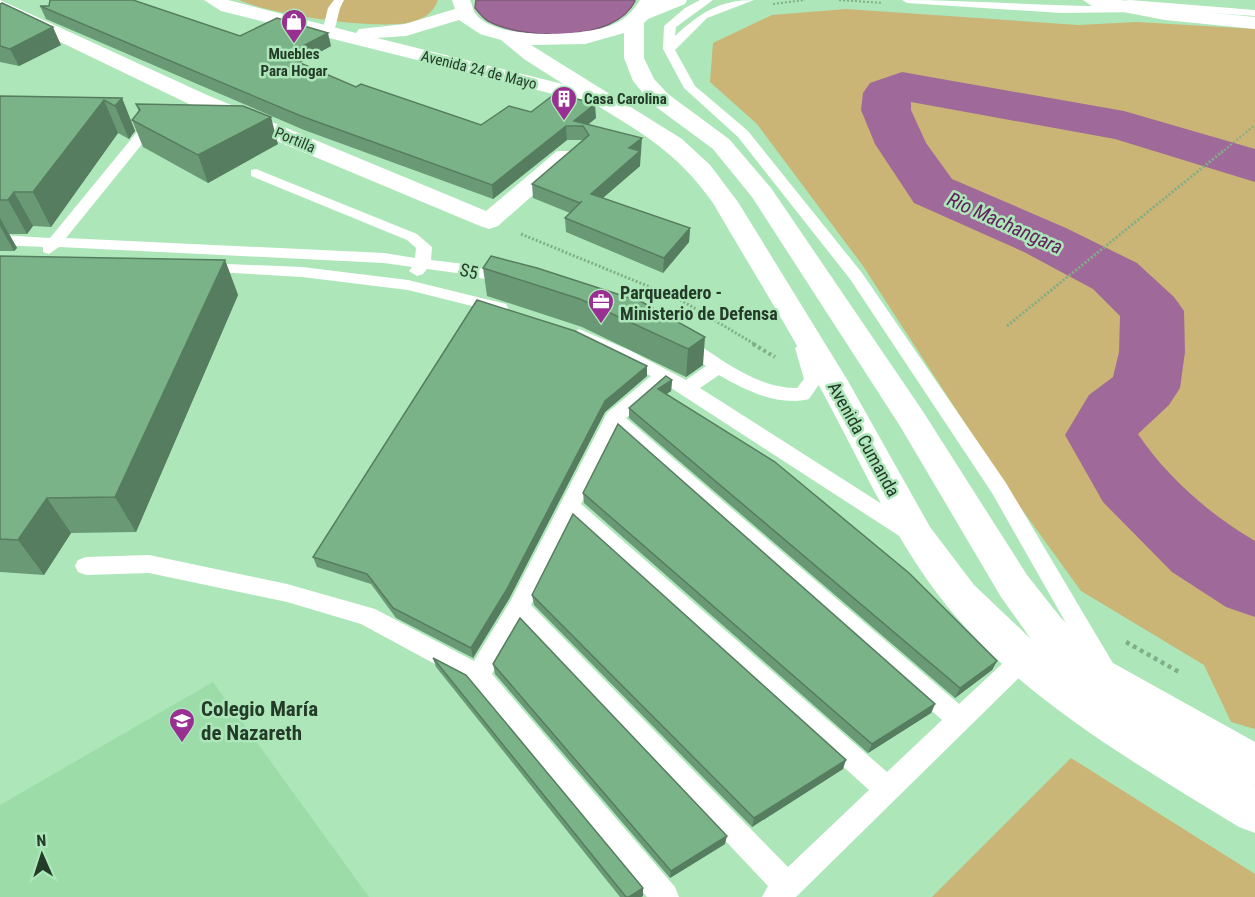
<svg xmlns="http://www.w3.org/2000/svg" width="1255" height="897" font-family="'Roboto Condensed',sans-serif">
<rect width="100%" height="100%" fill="#ade7b9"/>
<path fill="#9bdca9" d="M213 682 369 897H0V805Z"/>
<path fill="#cab476" d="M239 0H438C433 14 422 20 407 23 371 29 272 15 239 0Z
M846 9 1078 25 1137 22 1255 29V729L1231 722 1204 665 1081 591 1010 493 863 266 757 124 710 82 713 43 772 15Z
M1071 758 1255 874V897H932Z"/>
<path fill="#9f6a99" stroke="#7a5c77" stroke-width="1.5" d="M476 0H634L635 1C615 43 523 40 488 21 483 18 479 13 475 8Z"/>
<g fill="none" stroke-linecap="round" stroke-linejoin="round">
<path fill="#9f6a99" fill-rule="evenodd" d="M902 72 1124 111 1255 149V182L1115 139 911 102V110L926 143 952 179 1066 228 1137 263 1174 297 1184 311 1185 352 1180 388 1169 405 1138 434C1167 477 1210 515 1255 541V617L1226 607 1172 572 1103 502 1065 435 1089 395 1113 377 1119 352 1120 316 1093 289 1024 252 914 203 875 144 861 110 863 93 870 83Z"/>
<path stroke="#80ae89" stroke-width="2" stroke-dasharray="2 2" stroke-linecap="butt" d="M839 0 883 3
M773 4 805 0
M1221 153 1255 125"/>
<path stroke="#80ae89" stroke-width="3" stroke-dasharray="2 2" stroke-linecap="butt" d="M521 234 679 299 756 345
M1007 326 1223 151"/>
<path stroke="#80ae89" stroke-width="4" stroke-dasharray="3 3" stroke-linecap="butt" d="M753 344 775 357"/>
<path stroke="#80ae89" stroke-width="4.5" stroke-dasharray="4 4" stroke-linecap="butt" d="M1126 642 1179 672"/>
<path fill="#fff" fill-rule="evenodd" d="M334 0H344L340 8 334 32 328 35 322 32 328 8Z
M700 0H713L676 27 675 36C700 13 719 0 754 0L707 18 675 50 695 86 748 131 862 273 1006 483 1111 660 1115 667 1111 674 1103 678 1095 674 992 493 850 279 738 137 684 88 663 49 664 26 685 8Z
M902 0C976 0 1050 7 1124 6L1121 3 1122 1 1130 0 1255 10V16L1143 8 1142 11 1138 12 1062 13 907 3Z
M142 131 149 135 147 138 66 238 384 253 415 258 416 248 407 240 251 176V170L256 169 417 234 432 247 431 260 464 264 514 276 516 280 508 285 464 274 427 269 423 274 417 276 409 271 412 267 384 263 59 247 49 254 43 252V247L0 245V235L50 238 137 132Z
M203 263 302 267 408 280 506 304 508 308 500 313 408 290 302 277 197 271 195 268Z
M579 329 629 350 686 380 706 366 673 342 682 336 688 338C722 359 755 388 797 388L804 379 795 348 804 342 810 344 822 380 809 399C778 407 745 390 719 375L700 388 921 529 925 535 921 541 914 543 907 541 665 384 626 418 959 704 1017 650 1025 647 1033 650 1037 657 1033 664 796 897H762L768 886 521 624 492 674 675 887 679 897H647L470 683 361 624 287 602 149 573 86 575 78 572 75 566 78 560 86 557 149 555 287 584 375 609 474 661 511 600 607 413 651 376 573 339 570 335ZM617 431 942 720 887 772 581 504ZM573 521 869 790 788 867 531 605Z"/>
<path fill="#fff" fill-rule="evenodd" d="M0 0 207 95 486 211 557 151H573L577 156 498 226 489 229 480 226 191 105 0 13Z"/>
<path fill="#fff" fill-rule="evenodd" d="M204 0H228L356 33 359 29 405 24 455 9 452 0H470C472 4 473 10 475 13 493 41 582 36 609 26 623 21 632 13 640 0H687L685 4 648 19 644 23V58L654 79 668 94 729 139 771 188 922 410 1027 575 1061 618 1104 658 1255 742V786L1252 785 1255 786V833L1239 827C1138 765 1022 699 947 606 895 542 862 464 822 391 788 327 749 265 713 203 676 150 638 131 585 98L577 100 221 11ZM459 20 480 34 501 40 524 59 563 84 377 38 406 36ZM624 33V58L633 81 652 104 713 149 752 197 900 426 1001 597 1031 639 974 585 930 527 848 381 738 202 710 165 682 139 531 45 585 44Z
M1083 0H1121L1165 8 1255 17V29L1165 20 1092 6Z"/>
</g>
<path fill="#6a9a75" d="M0 4 61 45 19 66 0 62Z
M141 4 240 36 331 46 300 63 356 87 481 125 531 112 596 118 588 125 641 152 640 153V166L603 198 690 228 689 242 663 273 566 232 565 218 570 213 533 198 532 184 583 140H567L493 199 304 130 46 19 40 6Z
M0 96 122 98 135 131 129 139 118 133 51 227 33 226 27 234H9L17 248 14 251H0Z
M136 104 278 144 208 183 143 147 132 120 139 112Z
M0 256 225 260 238 295 136 532 71 533 44 575 0 572Z
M483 268 642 302 703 365 686 377 582 327 487 296Z
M647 366V376L605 412 509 599 473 658 396 618 371 584 317 567 313 557Z
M672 380 671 391 666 394 997 661 992 670 955 698 629 418V408Z
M583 493 935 704 931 713 868 753 584 503Z
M532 595 843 769 752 827 534 605Z
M433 658 643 888V896L641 897H620L436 667Z
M493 664 725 844 670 878 495 674Z"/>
<path fill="#567d5f" d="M53 27 61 45 19 66 10 49Z
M328 33 331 46 288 69 284 56Z
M122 98 135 131 129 139 115 106Z
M104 100 118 133 51 227 33 192Z
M595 104 596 118 584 127 583 126 574 121Z
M271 117 278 144 208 183 198 155Z
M566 126 567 140 493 199 492 185Z
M642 138 640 166 591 208V194L629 148Z
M14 192 33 226 27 234 8 200Z
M0 218 17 248 14 251 0 226Z
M690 228 689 242 663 273 664 258Z
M225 260 238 295 136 532 115 497Z
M705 337 703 365 686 377 688 349Z
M647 366V376L605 412 509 599 473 658 471 648 605 401Z
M672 380 671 391 658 400V389Z
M47 498 71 533 44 575 18 540Z
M997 661 992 670 955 698 960 688Z
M935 704 931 713 868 753 872 744Z
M846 760 843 769 752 827 754 818Z
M727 836 725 844 670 878 671 871Z
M643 888V896L641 897H629Z"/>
<path fill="#7bb388" stroke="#567d5f" stroke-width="1.5" d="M50 0H133L240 36 277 18 328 33 284 56 356 87 361 84 481 125 509 106 531 112 556 93 595 104 574 121 642 138 629 148 640 151 591 194 690 228 664 258 565 218 582 201 580 203 532 184 589 135 583 126H566L492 185 301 116 40 6H49Z
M2 3 53 27 10 49 0 46V4Z
M0 96 122 98 115 106 104 100 33 192H14L8 200H0Z
M136 104 243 106 271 117 198 155 132 120 140 110Z
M0 256 225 260 115 497 47 498 18 540 0 539Z
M491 256 537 268 642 302 705 337 688 349 580 299 483 268Z
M477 300 575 331 647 366 605 401 507 589 471 648 393 608 367 574 313 557Z
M666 376 672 380 658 389 775 462 909 573 997 661 960 688 629 408Z
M618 424 935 704 872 744 583 493Z
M573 514 846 760 754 818 532 595Z
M520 618 727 836 671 871 493 664Z
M433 658 466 675 643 888 629 897H626Z"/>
<defs>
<symbol id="shop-pin" viewBox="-11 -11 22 30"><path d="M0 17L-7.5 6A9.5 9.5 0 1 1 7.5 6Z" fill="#982f91" stroke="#ade7b9"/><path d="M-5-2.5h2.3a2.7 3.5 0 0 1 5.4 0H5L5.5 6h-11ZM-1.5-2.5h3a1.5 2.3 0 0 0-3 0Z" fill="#fff"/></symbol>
<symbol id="building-pin" viewBox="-11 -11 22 30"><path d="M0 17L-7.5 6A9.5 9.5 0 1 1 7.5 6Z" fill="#982f91" stroke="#ade7b9"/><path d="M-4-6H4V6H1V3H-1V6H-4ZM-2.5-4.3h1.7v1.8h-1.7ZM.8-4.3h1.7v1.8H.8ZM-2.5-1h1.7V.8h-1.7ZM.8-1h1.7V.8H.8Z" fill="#fff"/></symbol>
<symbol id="office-pin" viewBox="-11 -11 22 30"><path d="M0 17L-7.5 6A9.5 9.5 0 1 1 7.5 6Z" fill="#982f91" stroke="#ade7b9"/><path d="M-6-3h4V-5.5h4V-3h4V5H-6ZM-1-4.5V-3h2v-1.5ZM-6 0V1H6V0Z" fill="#fff"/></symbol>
<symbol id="school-pin" viewBox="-11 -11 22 30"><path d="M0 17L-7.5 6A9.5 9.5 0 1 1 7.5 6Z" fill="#982f91" stroke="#ade7b9"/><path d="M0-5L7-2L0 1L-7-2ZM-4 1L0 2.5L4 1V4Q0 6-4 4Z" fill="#fff"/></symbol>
</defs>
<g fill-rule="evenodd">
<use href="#shop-pin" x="279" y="7" width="30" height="40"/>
<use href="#building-pin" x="549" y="84" width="30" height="40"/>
<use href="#office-pin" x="586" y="287" width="30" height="40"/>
<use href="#school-pin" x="167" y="706" width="30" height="40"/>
</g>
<g text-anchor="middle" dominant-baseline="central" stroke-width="5" stroke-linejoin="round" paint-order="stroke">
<g font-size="15" font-weight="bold" fill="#243b29" stroke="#ade7b9">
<text x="294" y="54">Muebles<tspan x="294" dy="17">Para Hogar</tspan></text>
<text x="584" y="99" text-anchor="start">Casa Carolina</text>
</g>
<g font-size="15" fill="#243b29" stroke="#ade7b9">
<text transform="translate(479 70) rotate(14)">Avenida 24 de Mayo</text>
<text transform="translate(295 140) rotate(23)">Portilla</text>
</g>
<g font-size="18" fill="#243b29" stroke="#ade7b9">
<text transform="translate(469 271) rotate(13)">S5</text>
<text transform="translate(864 439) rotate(61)">Avenida Cumanda</text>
</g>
<g font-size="18" font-weight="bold" fill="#243b29" stroke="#ade7b9" text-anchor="start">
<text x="620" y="292">Parqueadero -<tspan x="620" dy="21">Ministerio de Defensa</tspan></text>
</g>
<g font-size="20" font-style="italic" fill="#62205d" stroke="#ade7b9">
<text transform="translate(1005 223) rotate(24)">Rio Machangara</text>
</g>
<g font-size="21" font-weight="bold" fill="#243b29" stroke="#ade7b9" text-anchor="start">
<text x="201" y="709">Colegio María<tspan x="201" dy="24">de Nazareth</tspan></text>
</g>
</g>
<g transform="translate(42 855) rotate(357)" stroke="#ade7b9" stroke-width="4.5" paint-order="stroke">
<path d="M0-4.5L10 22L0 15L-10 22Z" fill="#243b29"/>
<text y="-9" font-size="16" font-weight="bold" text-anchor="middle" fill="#243b29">N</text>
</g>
</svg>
